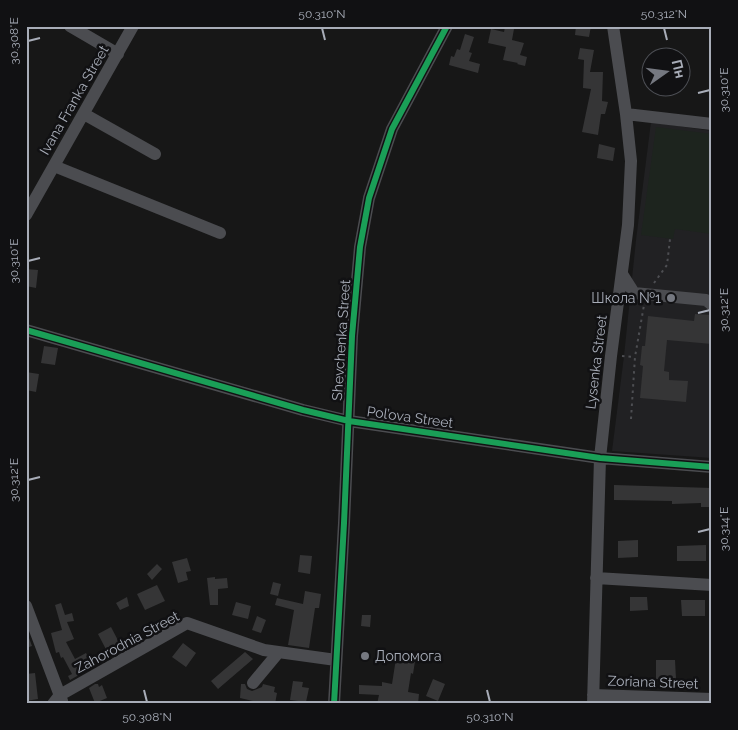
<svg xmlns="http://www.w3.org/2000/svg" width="738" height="730" font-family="Raleway,sans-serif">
<rect width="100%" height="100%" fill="#171717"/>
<path fill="#212123" d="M651 122 712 131V458L612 451 624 356 636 240Z"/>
<path fill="#1d241e" d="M656 127 712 134V234L675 229 673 239 641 235Z"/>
<path fill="#353536" d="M576 26H591L589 37 575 35Z
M505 27 514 29 512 40 524 43 520 55 527 57 525 66 517 64 518 63 503 60 506 47 488 43 491 29 504 32Z
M465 34 474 37 469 52 472 53 469 61 480 64 478 73 449 65 451 56 454 57 457 49 460 50Z
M580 48 594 50 590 72H603L602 101 608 102 605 114H601L598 135 582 132 591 89 583 88 584 60 578 59Z
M599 144 615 148 613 161 597 158Z
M26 269 38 270 36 288 26 286Z
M695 314 712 315V344L667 340 664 371 669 372V380L688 381 686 402 640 398 643 366 640 365 641 356 642 346H645L648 316 694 321Z
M44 346 58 348 55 365 41 363Z
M26 372 39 374 36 392 26 390Z
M614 485 712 488V507H701V503L672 504V501L614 500Z
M638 540V557L618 558V541Z
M706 545V561H677V546Z
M300 555 312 556 310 574 298 572Z
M187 558 191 571 186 572 188 580 178 583 172 562Z
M157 564 162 569 152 580 147 574Z
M215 577V579L227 578 228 588 218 589V605H210L207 578Z
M273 582 281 584 278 596 270 594Z
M157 585 165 601 145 610 137 594Z
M305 591 321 594 319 608H315L309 648 288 645 294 610 275 605 277 598 303 604Z
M127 597 129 606 120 610 116 603Z
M630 597H647L648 610 630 611Z
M681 600H705V616H682Z
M236 602 251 606 248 619 232 615Z
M61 603 65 615 72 613 74 621 67 622 74 639 66 642 75 659 86 653 93 667 70 680 68 676 72 674 63 657 61 658 59 652 56 653 51 633 62 630 55 605Z
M362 615H371L370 627 361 626Z
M257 616 266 620 261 633 252 630Z
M111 627 123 650 110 657 98 634Z
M26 630 32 646 26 648Z
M183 643 196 653 186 667 172 657Z
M245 652 253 659 218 689 211 681Z
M397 652 416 655 413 674 411 673 408 692 419 694 418 704 387 702V704H377L379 695 359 694V685L382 686V682L392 684Z
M656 660H675L676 679H656Z
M35 673 38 699 26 701V674Z
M433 679 445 684 438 701 426 696Z
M293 681 303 682 302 687 309 688 306 702 290 700Z
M95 684H98L99 687 102 685 107 698 95 703 89 688Z
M241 684H245L247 689 252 691 262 687 263 684 275 687 274 692 277 693 275 704H266L240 698Z"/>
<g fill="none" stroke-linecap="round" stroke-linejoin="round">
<path stroke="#4d4e52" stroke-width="2" stroke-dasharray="2.5 4" stroke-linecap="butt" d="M654 283 667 265 670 239
M622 356 635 357
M631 419 635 357 644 305"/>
<path stroke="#4b4c50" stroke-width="12" d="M70 26 118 54
M84 114 155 154
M626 114 712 124
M54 166 220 233
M26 215 133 26
M622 274 634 293 706 300 712 305
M26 330 303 410 349 421 600 458 712 467
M596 578 712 585
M26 606 62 701
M253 683 278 653
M593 695 712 699
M53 704 60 695 187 623 264 650 336 660
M334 704 344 523 352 336 360 247 369 198 392 129 447 26
M593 704 600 458 611 356 628 225 631 161 626 114 613 26"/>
<defs>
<path id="cycleway" d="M26 330 303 410 349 421 600 458 712 467
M334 704 344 523 352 336 360 247 369 198 392 129 447 26"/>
</defs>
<use href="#cycleway" stroke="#111113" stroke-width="9"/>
<use href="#cycleway" stroke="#1a9f57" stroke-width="6"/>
</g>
<path fill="none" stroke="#a8adb8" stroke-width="2" d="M322 28 325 40M664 28 667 40M28 41 40 38M698 93 710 90M28 261 40 258M698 313 710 310M28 480 40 477M698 532 710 529M144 690 147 702M487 690 490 702"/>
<g fill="#757880" stroke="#111113" stroke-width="2">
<circle cx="671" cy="298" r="5"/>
<circle cx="365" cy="656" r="5"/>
</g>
<g text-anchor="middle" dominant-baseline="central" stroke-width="5" stroke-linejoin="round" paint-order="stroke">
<g font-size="14" fill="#a8adb8" stroke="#111113">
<text transform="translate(74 100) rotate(-60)">Ivana Franka Street</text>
<text transform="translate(341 340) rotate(-86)">Shevchenka Street</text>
<text transform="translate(596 362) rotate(-83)">Lysenka Street</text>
<text transform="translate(410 417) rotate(8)">Pol’ova Street</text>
<text transform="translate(127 642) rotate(-28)">Zahorodnia Street</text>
<text transform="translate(653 682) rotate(2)">Zoriana Street</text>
</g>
<g font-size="14" fill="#a8adb8" stroke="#111113" text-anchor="end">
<text x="661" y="298">Школа №1</text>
<text x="375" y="656" text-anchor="start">Допомога</text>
</g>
</g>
<rect width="738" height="730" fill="none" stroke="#111113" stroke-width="55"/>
<g transform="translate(666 72) rotate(76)"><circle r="24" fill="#111113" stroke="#4d4f55"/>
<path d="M0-4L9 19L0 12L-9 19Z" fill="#757880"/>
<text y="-8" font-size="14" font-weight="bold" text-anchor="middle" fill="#a8adb8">Пн</text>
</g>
<rect x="28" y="28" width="682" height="674" fill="none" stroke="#a8adb8" stroke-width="2"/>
<g font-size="12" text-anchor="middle" fill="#a8adb8">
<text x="322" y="18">50.310°N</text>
<text x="664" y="18">50.312°N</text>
<text transform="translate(14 41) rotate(-90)" y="4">30.308°E</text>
<text transform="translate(724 90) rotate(-90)" y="4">30.310°E</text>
<text transform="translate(14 261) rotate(-90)" y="4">30.310°E</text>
<text transform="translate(724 310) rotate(-90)" y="4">30.312°E</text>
<text transform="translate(14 480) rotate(-90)" y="4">30.312°E</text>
<text transform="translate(724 529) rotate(-90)" y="4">30.314°E</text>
<text x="147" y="721">50.308°N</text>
<text x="490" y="721">50.310°N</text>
</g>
</svg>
